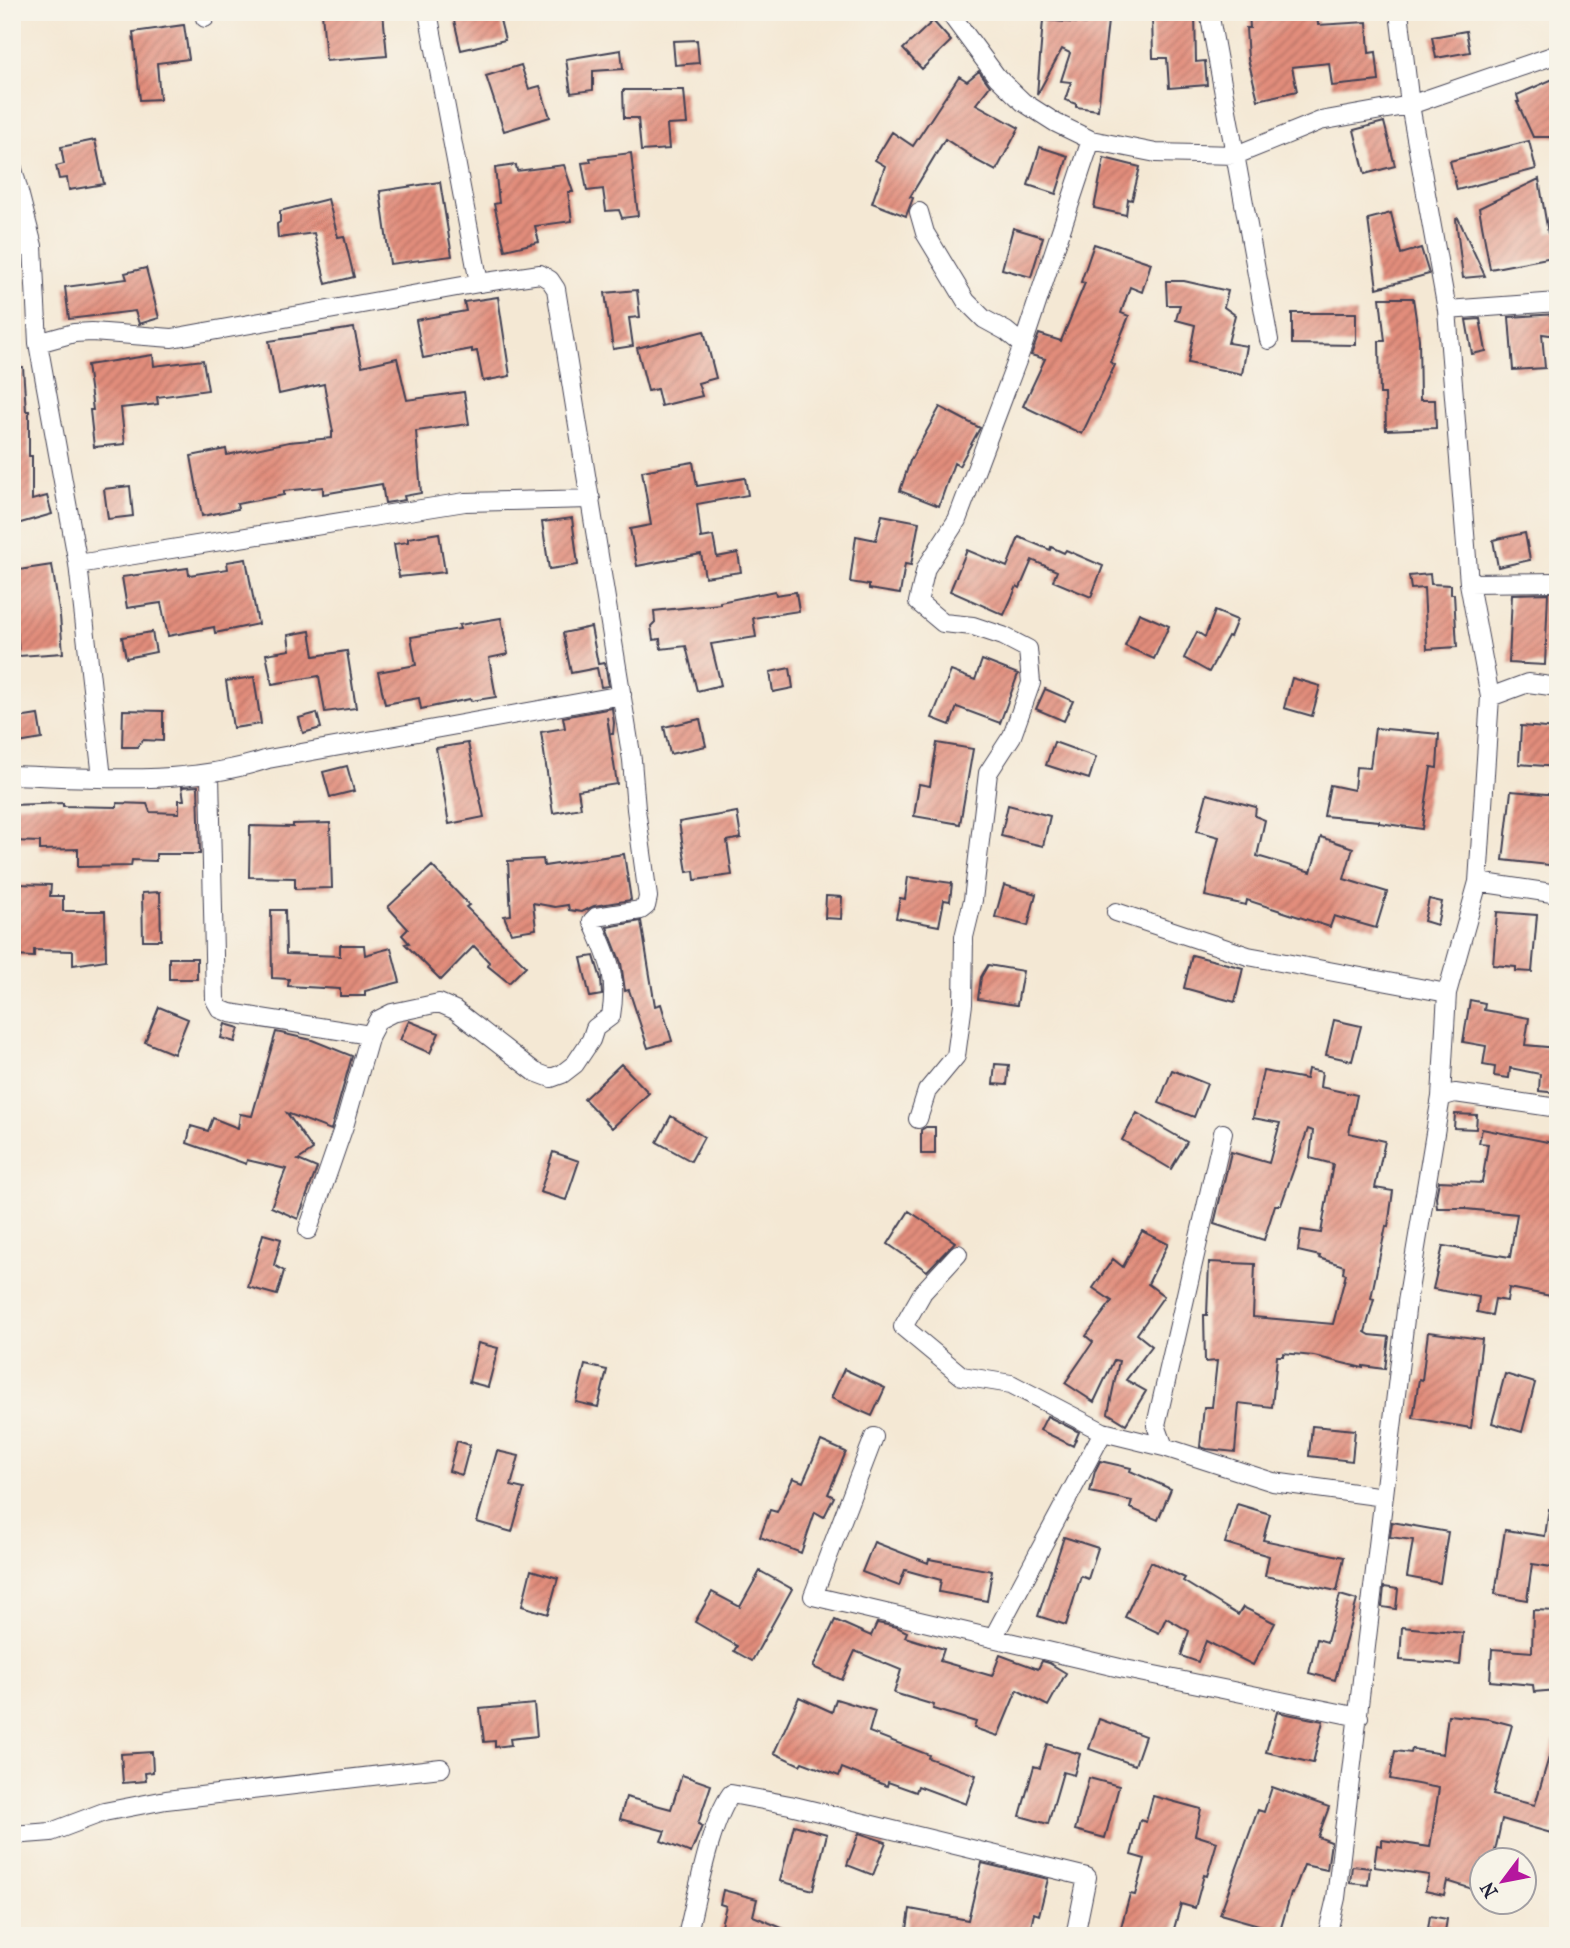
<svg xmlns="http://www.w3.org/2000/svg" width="1570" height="1948" font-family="'IM FELL French Canon',serif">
<defs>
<pattern id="building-hatch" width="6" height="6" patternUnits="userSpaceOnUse" patternTransform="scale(1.75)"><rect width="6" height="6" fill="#e28d7b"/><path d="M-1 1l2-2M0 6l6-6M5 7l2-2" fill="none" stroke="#b77366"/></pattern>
</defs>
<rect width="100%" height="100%" fill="#f7f3e8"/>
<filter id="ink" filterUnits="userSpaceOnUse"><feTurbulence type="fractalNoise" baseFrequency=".0143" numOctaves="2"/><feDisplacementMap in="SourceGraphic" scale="14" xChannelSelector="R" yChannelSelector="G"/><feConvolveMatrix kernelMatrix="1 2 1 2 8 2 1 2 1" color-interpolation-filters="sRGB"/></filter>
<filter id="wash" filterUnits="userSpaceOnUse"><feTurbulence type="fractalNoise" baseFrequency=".00686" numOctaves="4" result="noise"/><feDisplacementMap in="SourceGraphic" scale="28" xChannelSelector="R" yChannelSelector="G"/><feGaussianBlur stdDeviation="1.57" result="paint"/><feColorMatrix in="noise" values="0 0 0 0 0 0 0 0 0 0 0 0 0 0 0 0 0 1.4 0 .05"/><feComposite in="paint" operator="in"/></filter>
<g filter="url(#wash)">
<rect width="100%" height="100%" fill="#f4e8d4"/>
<g id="blocks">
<path fill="url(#building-hatch)" d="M322 12H383L387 56 326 61Z
M470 12H498L505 40 461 50 453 16Z
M1091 12H1109L1098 110 1076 107V104L1065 100 1071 82 1061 81 1070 53 1062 49 1037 95 1043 20 1091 24Z
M1152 12H1195L1196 62 1205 61 1207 85 1169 88 1167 58H1153Z
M1249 12H1317L1318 25 1367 22 1369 53 1376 52 1379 81 1332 86 1329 63 1292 67 1297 91 1258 100 1248 59 1246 28H1250Z
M933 21 951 41 922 69 903 49Z
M184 25 189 59 157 63 160 99 140 100 133 32Z
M1466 31 1470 52 1436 58 1432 37Z
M697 40 699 63 675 65 673 41Z
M621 50 623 69 593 71V90L571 93 566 59Z
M521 65 529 89 540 86 550 117 504 131 486 76Z
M979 71 990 86 976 104 1019 128 996 171 970 157 971 156 945 139 910 197 913 198 906 216 872 203 885 166 875 160 892 132 913 146 959 76 967 81Z
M1553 79 1558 89V137H1533L1517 102H1519L1517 95Z
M623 90H684L687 124 667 125 669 149 641 151 638 118H624Z
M1384 122 1395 166 1365 174 1354 130Z
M95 140 104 184 69 190 67 178 59 179 56 166 64 164 61 147Z
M1529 141 1536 169 1457 190 1450 161Z
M1040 147 1068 156 1056 194 1028 185Z
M631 153 638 216 622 218 619 210 606 211 603 189 587 191 582 163 591 162 590 158Z
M1104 158 1140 167 1132 200 1128 199 1126 215 1094 208Z
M516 165 517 171 564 165 573 192H568L572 221 535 226 539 242 505 250 494 204 499 203 495 168Z
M1539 179 1548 233 1558 231V256L1490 269 1479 208Z
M440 182 452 256 390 264 380 191Z
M328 199 338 237 344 236 354 277 326 284 314 233 278 238 277 224 280 222V211Z
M1391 213 1401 254 1421 248 1429 274 1377 288 1368 219Z
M1458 218 1485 276 1463 278 1456 219Z
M1013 228 1043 237 1031 277 1002 269Z
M1094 244 1151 263 1142 292 1130 287 1121 313 1129 316 1110 362 1115 365 1082 434 1023 406 1045 359 1031 355 1039 334 1061 341 1085 283 1081 282Z
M146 268 159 318 139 324 135 311 69 319 65 287 127 279 125 273Z
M1166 281H1184L1228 291 1224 307 1235 315 1228 343 1247 346 1242 374 1188 363 1195 325 1176 320 1180 305H1167Z
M637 290 640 317 629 318 633 346 613 349 605 293Z
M498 297 510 376 483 381 477 351 472 352V349L423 358 416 320 466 311 464 302Z
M1380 298H1413L1419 339 1420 400H1435L1436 428 1386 430 1385 394H1380L1379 341H1385Z
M1292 313H1356V345L1292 344Z
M1558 314V336L1542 334 1545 368 1513 370 1509 317Z
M1480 319 1486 351 1472 354 1466 320Z
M354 328 362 366 397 358 407 400 464 392 469 424 416 431 421 493 404 496 405 500 385 503 382 484 323 494V487L284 491V495L237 504 238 509 202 516 191 456 226 449 227 455 289 442 332 438V432H333L324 384 279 394 269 341Z
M704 331 716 378 698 383 702 396 661 406 657 389 648 391 637 348Z
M153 355 154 366 203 360 208 390 157 397 158 404 121 408 125 444 94 447 90 410H93L87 365Z
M23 367 26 411H29V456H32V500L47 496 52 514 17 524 12 509V368Z
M940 407 980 428 959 466 954 463 939 506 900 491 910 461Z
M693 462 697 486 745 478 748 495 697 504 701 538 713 536 717 557 738 553 741 572 705 577 701 554 637 566 630 529 651 525 642 471Z
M130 486 133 516 108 519 104 489Z
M882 515 919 522 911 565 905 564 900 594 869 589V585L850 582 856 536 876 540Z
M572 518 578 565 549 569 542 522Z
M439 533 445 572 399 577 394 544 408 542V538Z
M1525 533 1530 560 1498 567 1493 540Z
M1019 537 1050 550 1051 547 1064 553 1066 550 1103 566 1091 597 1053 581 1057 571 1032 560 1020 588 1017 586 1004 615 950 591 967 550 1007 567Z
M246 559 258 624 215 633 214 627 168 636 161 603 127 608 122 577 188 568 189 575 228 569 227 562Z
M52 565 60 616 63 653 19 656 15 604 12 595V571Z
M1430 574 1431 584 1451 585V594H1454L1457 647 1427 649 1424 588 1411 589 1409 576Z
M775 591 776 595 796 592 799 611 753 618 756 637 711 644 721 685 697 691 686 646 661 649 660 639 653 640 651 626 655 622 654 611 720 604V602Z
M1548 593 1545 665 1509 663 1512 594Z
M1215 611 1237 620 1230 637 1228 636 1209 672 1184 658 1197 632 1205 637Z
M1139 613 1169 626 1154 659 1125 646Z
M501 618 508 654 489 658 496 697 471 701 470 699 421 709 419 698 385 704 378 672 416 665 411 637 460 629 459 625Z
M591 627 598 664 605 663 609 686 601 687 597 668 571 673 563 633Z
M310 631 314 656 347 651 356 708 325 712 319 676 272 684 266 654 290 650 288 635Z
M152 632 156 652 126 658 122 637Z
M982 660 1018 674 1000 723 957 707 950 725 932 718 951 671 975 680Z
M790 668 793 688 773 692 770 672Z
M254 677 261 724 233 728 226 681Z
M1292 678 1320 686 1312 716 1284 708Z
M1045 689 1073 701 1064 721 1036 709Z
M612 708 614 723 613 734H610L607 717 617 784 578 790 581 808 553 813 541 732 565 728 563 717Z
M123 710 163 711V741L143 740 137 747H122Z
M317 713 321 728 303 733 299 718Z
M38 715 42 739 12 744V719Z
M700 719 706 746 670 754 664 727Z
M1521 726 1558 729V767L1519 764Z
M1375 728 1439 734 1437 768 1431 767 1422 829 1379 823V821L1324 816 1330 785 1354 790 1356 767 1370 768Z
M1054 742 1096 757 1089 779 1046 765Z
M468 743 484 817 449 824 436 748Z
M937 743 973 749 960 824 914 816 919 784 930 786Z
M347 766 354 791 330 797 323 772Z
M198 786 200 854H156V861L132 860 131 866 78 867V849L40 850V842L12 841V805L63 803V806L117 807V803L147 804 150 812 179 813V800H184L182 787Z
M1511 791 1558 795V866L1503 860Z
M1207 794 1256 807 1255 816 1265 820 1257 856 1311 872 1321 837 1353 848 1344 879 1387 892 1376 928 1334 916 1330 927 1247 900 1246 905 1205 896 1219 837 1197 831Z
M1008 805 1050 816 1043 846 1001 836Z
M737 812 741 838 727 841 732 875 695 880 694 871 687 872 679 822Z
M330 823 332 888 295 889V878L249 877 250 826 293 827V824Z
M624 854 631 900 594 906 582 912 569 910 568 905 555 907 533 903 536 929 511 933 504 916 511 915 508 861 543 859 544 866Z
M432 866 469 905 466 907 526 966 509 983 488 966 489 962 474 946 441 980 405 944 409 943 402 935 408 929 388 907Z
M908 877 952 883 950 901 944 900 939 926 896 918 900 898 905 899Z
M16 884 51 885 50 896H63V911H105L106 960 73 965V951L34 950V957L14 956Z
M1004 885 1036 894 1028 926 995 917Z
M160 892 161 940H143L142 893Z
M826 896 842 897 841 919 825 918Z
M1429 899 1442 902 1437 925 1424 921Z
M271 910H285L286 954 340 956V945H364L365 955 391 948 400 982 365 991V996H340V989L288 986 289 979 272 978Z
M1497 912 1537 915 1532 972 1516 971V967L1493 965Z
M641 921 655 1006 661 1004 672 1041 648 1048 629 990 625 991 621 963 607 927Z
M1192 955 1243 968 1235 1002 1184 988Z
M594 956 601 979 602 995 590 997 581 958Z
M169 958H197V979H169Z
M988 965 1023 971 1017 1005 978 999 981 977Z
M1470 1000 1485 1003 1484 1010 1529 1018 1525 1045 1558 1048V1093L1539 1091 1540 1074 1510 1068 1509 1078 1494 1076 1495 1067 1483 1065 1486 1046 1463 1042Z
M159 1007 188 1019 174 1054 145 1042Z
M1334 1020 1361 1026 1352 1061 1326 1055Z
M409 1021 439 1033 430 1053 400 1040Z
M225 1024 239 1028 235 1042 221 1038Z
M276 1032 312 1040 352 1056 331 1130 287 1113 313 1150 298 1160 317 1168 298 1219 271 1207 286 1169 247 1160 246 1164 187 1143 191 1126 208 1131 213 1118 238 1128 240 1114 252 1116Z
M621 1064 649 1093 612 1128 584 1099Z
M995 1064 1009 1065 1007 1085 993 1084Z
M1308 1069 1322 1072 1320 1087 1357 1095 1349 1133 1385 1141 1375 1188 1393 1191 1388 1227 1386 1226 1371 1298 1374 1299 1365 1332 1370 1335 1389 1337 1385 1369 1363 1366V1368L1314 1356 1283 1353V1356H1277L1272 1407 1239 1403 1235 1452 1207 1449 1200 1447 1204 1407H1212L1217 1361 1205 1362 1204 1315H1207L1209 1262 1255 1264 1253 1317 1333 1324 1346 1274 1343 1273 1344 1266 1319 1258 1320 1256 1298 1251 1301 1230 1321 1233 1333 1164 1310 1158 1313 1131 1308 1129 1281 1205H1275L1264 1240 1214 1224 1231 1152 1269 1163 1280 1123 1253 1118 1263 1071 1306 1079Z
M1172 1070 1207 1084 1194 1117 1159 1103Z
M1137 1113 1187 1142 1171 1169 1122 1140Z
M1455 1114 1477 1115 1476 1129 1454 1128Z
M671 1116 704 1137 691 1161 657 1142Z
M926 1127H935V1154H921V1130Z
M1482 1129 1558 1144 1556 1297 1509 1288 1507 1301 1495 1299 1492 1315 1477 1312 1479 1297 1433 1289 1443 1246 1510 1257 1517 1214 1466 1209V1208H1437L1436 1197 1439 1181 1482 1183 1488 1144 1479 1143Z
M553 1152 579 1161 566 1200 540 1192Z
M909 1211 955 1242 927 1271 888 1244Z
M1142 1231 1168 1244 1148 1284 1164 1296 1137 1334 1152 1346 1126 1380 1146 1391 1126 1424 1108 1413 1119 1361 1114 1360 1094 1402 1065 1383 1093 1342 1086 1336 1112 1301 1093 1288 1113 1259 1123 1267Z
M263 1234 281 1239 274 1265 284 1271 277 1295 248 1287Z
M1428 1332 1482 1339 1471 1428 1413 1418 1419 1379 1422 1380Z
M478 1343 498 1348 488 1387 469 1382Z
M585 1365 607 1370 598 1407 576 1402Z
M844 1369 885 1388 872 1416 831 1398Z
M1505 1374 1535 1383 1522 1432 1492 1423Z
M1047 1416 1079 1432 1073 1446 1040 1430Z
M1312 1426 1355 1430 1352 1461 1309 1456Z
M457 1441 470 1445 462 1475 449 1471Z
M821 1441 846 1452 828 1494 834 1497 824 1517 815 1512 801 1553 760 1537 770 1510 777 1512 793 1478 803 1482Z
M497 1451 519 1456 511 1486 524 1489 512 1532 477 1522Z
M1100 1461 1131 1468 1130 1471 1171 1489 1158 1520 1130 1508 1132 1501 1090 1492 1095 1471Z
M1237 1504 1270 1514 1263 1540 1344 1557 1337 1591 1265 1576 1269 1556 1225 1543Z
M1549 1509H1558V1568L1532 1564 1527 1600 1495 1594 1505 1530 1545 1536Z
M1392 1522 1448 1532 1440 1583 1407 1577 1413 1540 1390 1537Z
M1064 1537 1098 1548 1088 1579 1081 1576 1066 1625 1038 1616Z
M874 1542 928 1563 929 1559 992 1571 987 1601 939 1592 941 1580 905 1570 899 1586 862 1572Z
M1151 1562 1185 1578 1183 1581 1238 1615 1243 1607 1275 1623 1253 1665 1206 1641 1198 1662 1181 1656 1189 1631 1166 1618 1159 1633 1125 1617Z
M531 1570 558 1578 548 1614 522 1606Z
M760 1571 792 1589 752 1661 734 1651 737 1646 695 1622 712 1592 740 1607Z
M1384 1587 1398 1589 1396 1609 1382 1607Z
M1340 1595 1357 1600 1335 1680 1309 1673 1317 1639 1327 1642Z
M1533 1610 1558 1611V1690L1534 1692 1533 1685 1490 1681 1492 1649 1532 1652Z
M835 1620 871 1636 877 1623 897 1627 907 1632 905 1637 944 1649 940 1661 992 1676 1000 1655 1038 1669 1042 1661 1049 1663 1066 1673 1048 1706 1017 1690 998 1736 974 1728 976 1722 933 1709 934 1705 894 1693 901 1670 855 1651 842 1680 813 1667Z
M1402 1627 1463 1633 1460 1665 1400 1660Z
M799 1697 832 1712 836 1699 875 1711 869 1732 929 1755 928 1758 976 1775 966 1804 918 1786 916 1792 888 1782 887 1786 842 1768 839 1776 802 1762 800 1765 774 1753Z
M534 1704 537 1736 510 1739 511 1745 495 1747V1741L484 1742 480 1709Z
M1277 1712 1323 1721 1313 1763 1266 1752Z
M1448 1715 1489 1719 1512 1725 1493 1795 1535 1805 1554 1740H1558V1809L1551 1833 1502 1819 1493 1860H1482V1892L1447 1881 1444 1895 1425 1891 1429 1875 1374 1867 1377 1845 1382 1846V1840L1430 1847 1439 1788 1390 1779 1395 1751 1411 1753 1412 1749 1443 1754Z
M1099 1719 1145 1736 1135 1765 1089 1749Z
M1047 1744 1080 1754 1074 1775 1063 1772 1048 1824 1020 1816 1034 1766 1040 1768Z
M152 1752 153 1772 145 1773 146 1781 123 1783 121 1754Z
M682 1775 711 1785 698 1824 702 1826 691 1853 661 1841 665 1831 620 1819 626 1797 671 1809Z
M1089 1778 1119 1786 1105 1838 1075 1830Z
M1272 1787 1329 1807 1318 1837 1331 1842 1327 1870 1304 1865 1293 1894 1291 1893 1280 1931 1220 1914 1258 1810 1264 1812Z
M1153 1796 1201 1809 1195 1835 1217 1842 1207 1876 1204 1875 1195 1908 1181 1904 1172 1936H1136L1120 1931 1130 1894 1135 1895 1145 1859 1131 1855 1140 1820 1146 1822Z
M794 1825 827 1834 813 1890 780 1881Z
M859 1833 886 1842 873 1875 847 1865Z
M982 1863 1048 1879 1039 1915 1034 1913 1029 1936H906L910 1909 968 1920Z
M1352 1866 1370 1868 1368 1885 1350 1883Z
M723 1890 757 1899 753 1916 801 1936H718L726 1906 720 1904Z
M1430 1916 1447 1919 1445 1932 1428 1929Z"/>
</g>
</g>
<g filter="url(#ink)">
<use href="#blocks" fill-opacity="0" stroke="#424052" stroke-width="2"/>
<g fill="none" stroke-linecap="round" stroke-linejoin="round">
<defs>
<path id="street" d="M205 12V18
M428 12 479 283
M949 12 997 77 1023 102 1056 123 1091 140 1156 153 1236 155 1320 121 1410 105 1558 54
M1209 12 1269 340
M12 165 33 246 38 343 78 564 102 778
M919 212 925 233 966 301 984 319 1006 331 1023 345
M12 248 33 246
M1447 310 1558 302
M38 343 74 333 92 332 172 338 479 283 540 274 550 280 556 289 632 760 636 809 648 897 646 906 641 910 596 917 592 921C608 958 618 974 611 1016L595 1028 591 1040 575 1064 562 1074 551 1078 535 1072 455 1010 439 1003 392 1013 378 1020 370 1035 345 1123 308 1230
M78 564 465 502 591 499
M1469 583 1558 582
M1490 697 1528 683 1558 687
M210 774 215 1000 220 1009 230 1013 370 1035
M12 775C97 778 187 786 268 759L622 695
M1478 882 1558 894
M1116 912 1248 956 1447 993
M1441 1097 1455 1093 1558 1108
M918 1119 927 1091 956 1056 963 1004 964 937 973 900 988 773 1012 736 1031 683 1028 649 1003 636 973 626 943 623 918 602 926 568 957 520 1023 345 1091 140
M1223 1133 1156 1425 1164 1447 1273 1482 1384 1497
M958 1254 923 1292 903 1327 962 1376 1011 1384 1103 1432 1164 1447
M874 1437 813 1596 1120 1668 1359 1717
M993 1638 1103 1432
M12 1835 51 1832 104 1812 166 1800 441 1768
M687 1936C697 1897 709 1825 731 1794L790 1805 1087 1877 1075 1936
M1327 1936 1336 1898 1407 1302 1441 1097 1447 993 1478 882 1490 697 1469 583 1447 310 1410 105 1399 12"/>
</defs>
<use href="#street" stroke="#424052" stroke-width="20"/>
<use href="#street" stroke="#fff" stroke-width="18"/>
</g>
</g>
<rect width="1570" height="1948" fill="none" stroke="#f7f3e8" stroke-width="42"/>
<g transform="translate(1503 1881) rotate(238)"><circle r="33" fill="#f7f3e8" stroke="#a29fa3" stroke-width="2"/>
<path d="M0-5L12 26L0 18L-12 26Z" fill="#b5179e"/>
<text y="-10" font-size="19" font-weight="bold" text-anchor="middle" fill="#22223b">N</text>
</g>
</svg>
